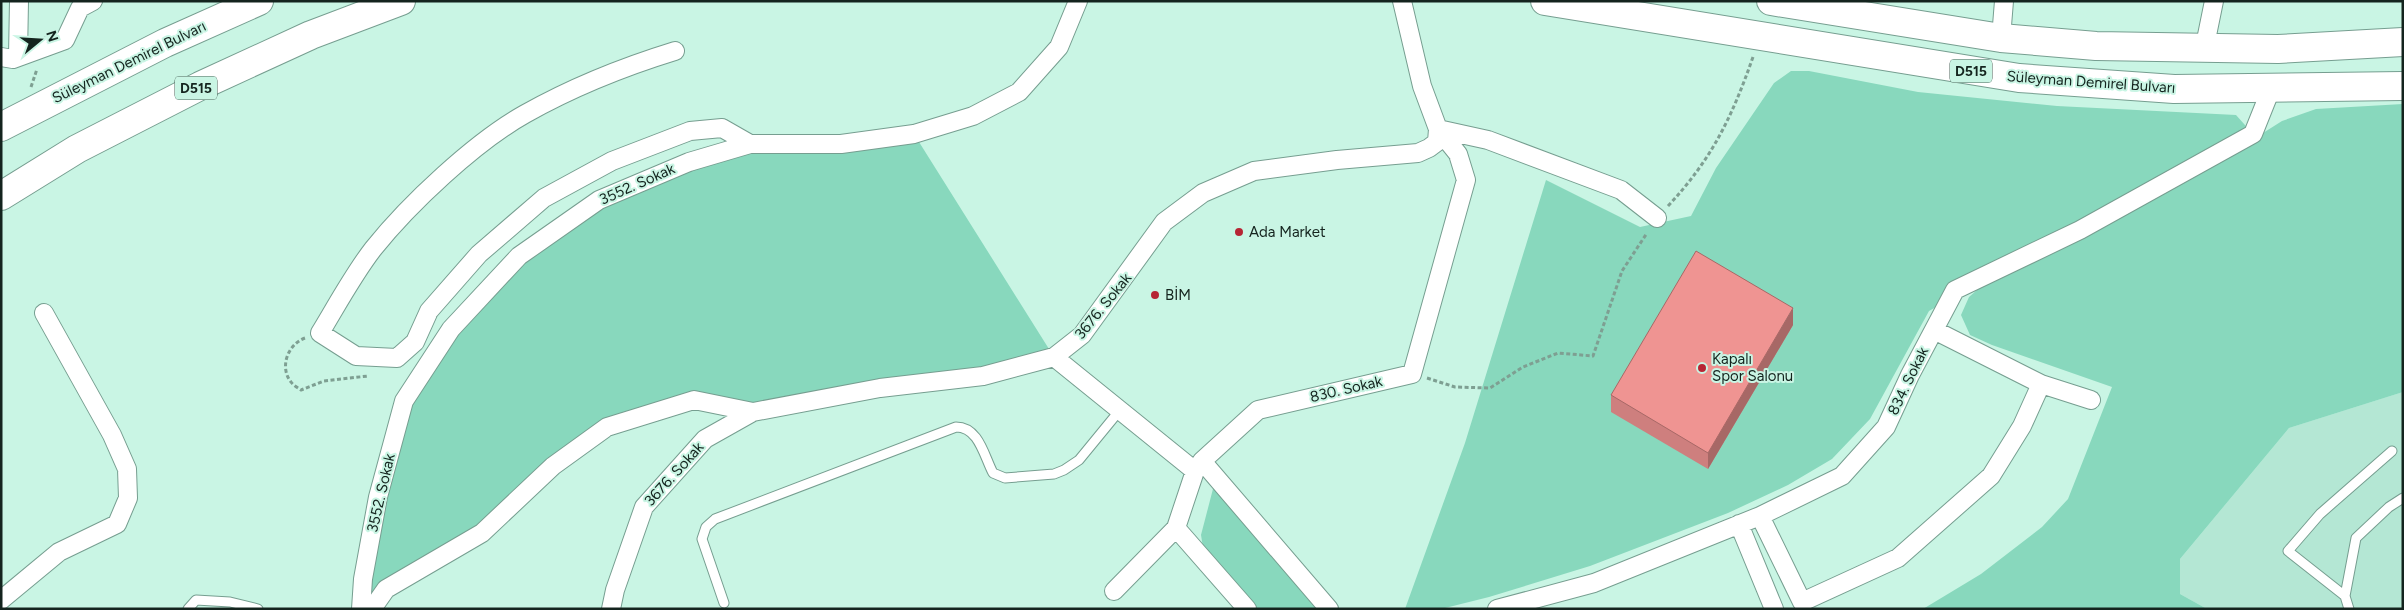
<svg xmlns="http://www.w3.org/2000/svg" width="2404" height="610" font-family="Figtree,sans-serif">
<rect width="100%" height="100%" fill="#c9f5e4"/>
<path fill="#b4e7d4" d="M2403 392V609H2207L2180 594V559L2289 428Z"/>
<path fill="#88d8bd" d="M1791 71H1809L1918 92 2057 106 2236 115 2253 134 2029 254 1929 311 1870 419 1832 459 1788 485 1728 513 1590 566 1489 597 1441 609H1405L1465 443 1546 180 1640 227 1691 216 1716 168 1774 83Z
M2403 104V392L2289 428 2180 559V594L2207 609H1923L1981 574 2042 527 2068 499 2112 387 1992 345 1970 335 1961 315 1969 297 1985 283 2048 255 2189 180 2282 121 2316 109Z
M914 134 1054 357 774 407 694 400 607 427 372 609 363 579 404 401 519 256 599 200 750 144Z
M1214 485 1319 609H1258L1203 547 1201 535Z"/>
<g fill="none" stroke-linecap="round" stroke-linejoin="round">
<defs>
<path id="service" d="M2345 596 2288 551 2320 514 2392 451
M724 603 702 539 706 527 715 519 956 427C979 427 984 456 993 473L1005 478 1054 474 1064 470 1079 460 1120 410
M188 609 196 600 230 602 258 609
M2349 609 2345 596 2356 538 2389 507 2403 498"/>
<path id="minor" d="M2001 38 2004 1
M2204 50 2214 1
M675 51C623 67 573 87 525 114 475 142 409 204 373 249 353 275 337 305 320 333L356 356 397 358 415 342 429 311 479 254 544 198 612 161 690 131 722 128 750 144
M18 56 19 1
M1 57 13 59 65 40 80 8 93 1
M1438 129 1488 140 1621 190 1657 218
M1054 357 1195 471
M2041 384 2091 400
M1202 461 1329 609
M1760 516 1802 602 1898 558 1991 476 2022 426 2041 384 1934 330
M1739 524 1774 609
M1176 528 1247 609
M1114 591 1176 528 1195 471 1202 461 1258 410 1412 374 1466 180 1458 154 1438 129
M1 600 59 552 117 524 128 498 127 469 112 435 44 313
M361 609 363 579 378 497 404 401 451 329 519 256 599 200 689 162 750 144H841L914 134 973 116 1019 92 1059 47 1078 1
M372 609 386 589 482 533 553 466 607 427 694 400 753 412
M611 609 615 590 644 507 705 439 753 412 880 388 983 376 1054 357 1082 335 1164 222 1203 193 1254 171 1337 160 1418 153 1429 148 1437 142 1438 129 1422 86 1402 1
M1497 609 1594 583 1760 516 1842 476 1886 427 1910 375 1955 290 2080 230 2253 134 2271 89"/>
<path id="trunk" d="M1545 1 2019 78 2174 89 2403 86
M1771 1 2001 38 2096 46 2278 49 2403 42
M1 127 165 43 259 1
M1 196 77 149 200 86 311 35 401 1"/>
</defs>
<use href="#service" stroke="#769e90" stroke-width="11"/>
<use href="#minor" stroke="#769e90" stroke-width="20"/>
<use href="#trunk" stroke="#769e90" stroke-width="30"/>
<path stroke="#7e9f92" stroke-width="3" stroke-dasharray="4 2.5" stroke-linecap="butt" d="M31 87 37 69
M1668 206C1712 159 1732 117 1753 57
M305 338C288 344 279 367 291 382 293 385 298 388 301 390L324 381 368 376
M1427 378 1455 387 1490 388 1523 367 1558 353 1593 356 1622 271 1647 233"/>
<use href="#service" stroke="#fff" stroke-width="9"/>
<use href="#minor" stroke="#fff" stroke-width="18"/>
<use href="#trunk" stroke="#fff" stroke-width="28"/>
</g>
<path fill="#ce7f7e" d="M1793 325 1708 469 1611 412V395Z"/>
<path fill="#a76866" d="M1793 308V325L1708 469V453Z"/>
<path fill="#ef9492" stroke="#a76866" d="M1696 251 1793 308 1708 453 1611 395Z"/>
<g fill="#b62534" stroke="#c9f5e4" stroke-width="2">
<circle cx="1239" cy="232" r="5"/>
<circle cx="1155" cy="295" r="5"/>
<circle cx="1702" cy="368" r="5"/>
</g>
<g text-anchor="middle" dominant-baseline="central" stroke-width="4" stroke-linejoin="round" paint-order="stroke">
<g fill="#c9f5e4" stroke="#4a6359" stroke-width="1">
<rect x="1950" y="59.5" width="42" height="23" rx="4"/>
<rect x="175" y="76.5" width="42" height="23" rx="4"/>
</g>
<g font-size="14" font-weight="bold" fill="#14241e">
<text x="1971" y="71">D515</text>
<text x="196" y="88">D515</text>
</g>
<g font-size="15" fill="#14241e" stroke="#c9f5e4">
<text transform="translate(129 62) rotate(-26)">Süleyman Demirel Bulvarı</text>
<text transform="translate(2091 82) rotate(4)">Süleyman Demirel Bulvarı</text>
<text transform="translate(637 184) rotate(-24)">3552. Sokak</text>
<text transform="translate(1103 306) rotate(-51)">3676. Sokak</text>
<text transform="translate(1908 381) rotate(-64)">834. Sokak</text>
<text transform="translate(1346 389) rotate(-13)">830. Sokak</text>
<text transform="translate(674 474) rotate(-48)">3676. Sokak</text>
<text transform="translate(381 493) rotate(-77)">3552. Sokak</text>
</g>
<g font-size="15" fill="#14241e" stroke="#c9f5e4" text-anchor="start">
<text x="1249" y="232">Ada Market</text>
<text x="1165" y="295">BİM</text>
<text x="1712" y="359">Kapalı<tspan x="1712" dy="17">Spor Salonu</tspan></text>
</g>
</g>
<rect width="2404" height="610" fill="none" stroke="#14241e" stroke-width="5"/>
<g transform="translate(40 40) rotate(72)" stroke="#c9f5e4" stroke-width="4" paint-order="stroke">
<path d="M0-4L9 19L0 12L-9 19Z" fill="#14241e"/>
<text y="-8" font-size="14" font-weight="bold" text-anchor="middle" fill="#14241e">N</text>
</g>
</svg>
